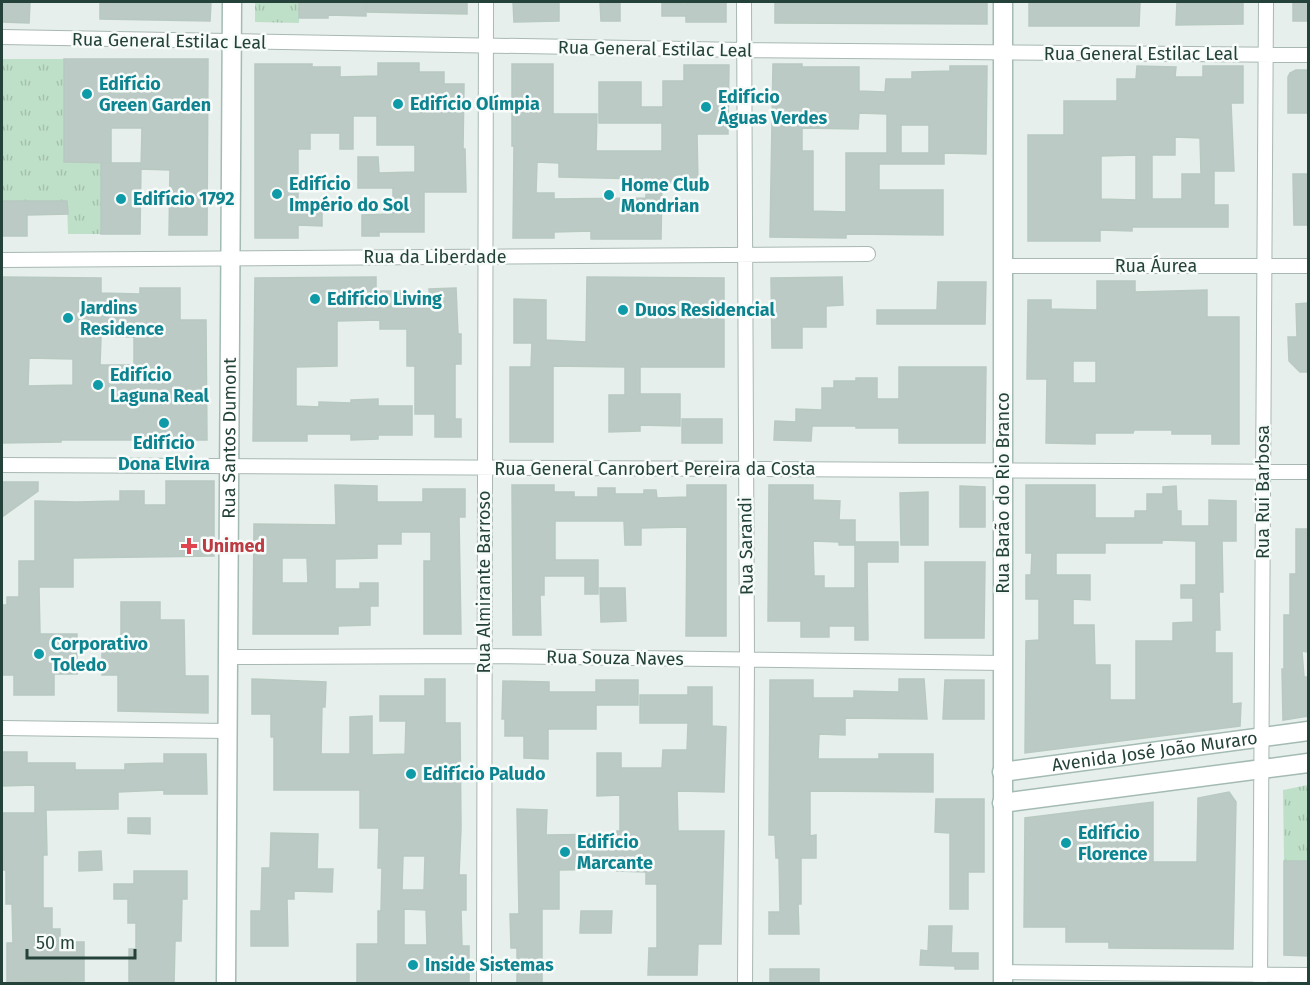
<svg xmlns="http://www.w3.org/2000/svg" width="1310" height="985" font-family="'Fira Sans',sans-serif">
<defs>
<pattern id="grass-tufts" width="24" height="20" patternUnits="userSpaceOnUse" patternTransform="scale(1.5)"><rect width="24" height="20" fill="#bfe0c8"/><path d="M3 7l-1-3M5 7V3M7 7l1-3M15 17l-1-3M17 17v-4M19 17l1-3" fill="none" stroke="#a4c1ad"/></pattern>
</defs>
<rect width="100%" height="100%" fill="#e6efeb"/>
<path fill="url(#grass-tufts)" d="M255 2H299V23L255 22Z
M2 59H64V162L101 163V234H68L67 201H2Z
M1308 785V861H1284L1283 790Z"/>
<path fill="#bbcac4" stroke="#b8c9c2" stroke-width="1.5" fill-rule="evenodd" d="M2 2H30L29 23 2 22Z
M100 2H211L210 21 100 19Z
M299 2H366V16L328 15V18H299Z
M367 2H467V14L366 12Z
M513 2H559V21L514 22Z
M600 2H620V21H601Z
M686 2H726V22H686V16H662V3L686 4Z
M775 2H987V24L775 23Z
M1029 2H1140L1139 26H1029Z
M1177 2H1243V24L1176 25Z
M1293 2H1308V21H1293Z
M64 59H208L207 235H169L170 170 141 169 142 128H111V163L64 162Z
M378 63H419V72H444V84H464L463 149H465L466 192H424V232H379V236H362V215L393 214V188H358V157H378L379 173 415 172V145H377V116H353V149H340V133H310V149H298V200L322 201V226L298 225V238H255V64H312V67H340V77L378 76Z
M512 64H553V114H597L596 151H662V123H599V82H641V107H663V81H684V65H729L728 134H697L698 183H662L661 239H591V231L554 232V238H513L514 146H512ZM537 162 559 163V177L646 179V198L554 199V193H536Z
M773 64H802V67H859V91L885 92 886 79H912V72L950 71V66H987L986 154 944 153V164H879V190H943V235L846 234V238L770 237ZM859 113 887 114V153H846V212L813 211V151H802V128L858 129ZM901 125H929V153H901Z
M1137 66 1176 67 1175 77H1203V66H1243V103H1231L1234 171H1214V205H1228V227H1132V231L1100 230V241H1028V135H1064V101H1117V79H1136ZM1175 137 1200 138 1201 174H1182V199H1152V155H1175ZM1136 155V200L1101 199V156Z
M1296 70H1308V113H1288V77L1290 73Z
M101 163H141L140 234H101Z
M1293 174H1308V225H1294Z
M2 201H67L68 214 27 215V236H2Z
M2 277 101 278V293L140 294V288H180V320H206L207 440H61V442L2 443ZM101 336 134 337V365H100ZM29 358 73 359V385L28 386Z
M376 277V291H402V308H430L429 289 456 288 458 334H461V364H455V419H461V437H435V414H415V366H407V329H380V320L337 321V366L296 367V406L319 407V402L351 403V400L378 399V406H412V435H378V439L351 440V434H307V441H253L255 278Z
M587 277 724 278V367H640V394H680V426L640 425V431L609 432V395H625V367L553 366V442H510V367H531L532 343H514V299L546 300V340L586 342Z
M842 277 843 305 826 306V327H802V348H772L771 278Z
M1097 281H1135V292L1207 290V317H1239V444H1212V434H1172V430H1134L1133 433H1095V444L1046 443 1047 379H1027L1028 300H1051V309L1097 310ZM1073 361H1096V383H1073Z
M938 282H986L985 324H877V310H937Z
M1308 303V372H1300L1289 361 1288 337H1297L1296 304Z
M899 367H986L985 443H899V428H856V426H812L811 441 774 440 775 421 796 422V409L822 410V388H834V381H856V378H877V399H899Z
M682 419H722V443H682Z
M166 481H214V556L73 558V587H39L40 634H77V674H54V695H14V675H2V605H7V597H19V561H35V501L77 502 120 501V491H144V505H166Z
M2 482H38V491L2 517Z
M335 485 377 486V502H423V489H465V517H459L461 634H424V561H431V532H401V544H377V558L335 559V589H360V583H378V606H370V625L338 626V634H253L254 524 336 525ZM282 558H307L308 583H282Z
M512 485H554V492H574V497H598V488H615V494H644V490H656L657 498 687 497V485H726V636H686L687 527 641 528V545H625L624 521H555V560H598V594H585V576H544V595H540L541 635H513Z
M769 485H813V500L840 501 839 520H855V542H898V562H867L868 640H855V626H829V637H801V621H768ZM813 541 839 542V545H854L855 542V588H824V576H814Z
M1026 485H1095V518H1135V511H1147V494H1163V487L1176 486 1177 511H1181V526H1209V500L1236 501V541H1222L1223 592H1219L1220 630H1215V653H1232V704L1241 703 1240 726 1025 753 1026 641 1039 640V599H1026V575H1031L1032 553H1026ZM1162 540 1196 541V585H1181V598H1193V622L1173 623V641H1136V700H1110V665H1095L1094 625H1073V599L1090 600V575H1056V553H1105V543H1162Z
M960 486 985 487V527H960Z
M928 492V545H901L900 493Z
M1296 529H1308V652L1302 651 1304 677H1308V716L1283 720 1282 669H1284V615H1290V574H1296Z
M925 562H985L984 638H925Z
M600 588H625L626 621 601 622Z
M121 602H160V620H184L185 676H208V713L118 711V675H102V642H121Z
M252 679 326 682 325 707H322L321 754H350V717L372 716V755L405 754 406 721H380V696H425V679H445V723H460L461 828 459 875H466V910H461L462 946H469V984H357V944H378V911H381L382 868H378L379 828H360V790H274V737H271V714H252ZM403 856H425L424 890H402ZM404 909 426 910 427 945H404Z
M899 679H924L927 719 845 718V735L819 734 818 759H879V754H933V792L810 791V836L816 835V858H801V904H798L799 934H769V912H780L779 858H776L775 835H769L770 680H813V698H854V691L899 692Z
M596 680H638V705H596V729H548V759L524 758V736H505V719H502L503 681 549 682V692H596Z
M945 680H984V719H943Z
M688 687H712V726L726 727 724 792 677 791 678 831H724L721 944H698L697 975H648L649 948H657V884H646V872L617 871V869L559 870V909H542V984H517V948H511L510 914H519L517 809 547 810 546 835 617 834V831H620V795L597 796V753H621V768H662L663 750H687L688 723H640V695H688Z
M2 752H27V763H75V770H125V764L164 763V754H206L207 794H164V790L118 792V809L46 810 47 855H43V908H52V929H60V942H84V981L7 982V943H13L12 904H6V870H2L3 813H35V785L2 786Z
M1229 792 1236 802 1233 949 1109 948V942H1066V927H1024L1025 818 1153 802V862H1197L1198 798Z
M936 799H984V872H968V909H950V833L935 832Z
M128 818H150V834L128 833Z
M271 833 318 834 317 869H333L332 892 294 891V899H287L288 946H251V911H261L262 868H270Z
M101 851 102 870 79 871V852Z
M1284 861H1308V956L1284 955Z
M134 871H187V899H182L181 941H175L174 984H129V949H136V923H128V899H114V884H134Z
M581 911H612L611 933H580Z
M929 926H952L951 953H978V969H955V966L920 965 921 950 928 951Z
M770 969H819V984H770Z"/>
<g fill="none" stroke-linecap="round" stroke-linejoin="round">
<defs>
<path id="street" d="M744 2 747 660 745 984
M2 37 744 50 1308 55
M2 260 868 254
M1003 266H1308
M2 465 1308 472
M227 657 484 656 1003 663
M2 728 227 731
M1003 972 1308 975
M484 984 486 2
M1260 984 1266 2"/>
<g id="secondary">
<path id="s1" d="M1002 772 1308 731"/>
<path d="M1002 803 1308 763"/>
<path id="s2" d="M226 984 232 2"/>
<path d="M1003 984V2"/>
</g>
</defs>
<use href="#street" stroke="#a8b8b2" stroke-width="16"/>
<use href="#secondary" stroke="#a4bbb3" stroke-width="21"/>
<use href="#street" stroke="#fff" stroke-width="14"/>
<use href="#secondary" stroke="#fff" stroke-width="18"/>
</g>
<g fill="#0f9aa8" stroke="#f7fbf9" stroke-width="2">
<circle cx="87" cy="94" r="6"/>
<circle cx="398" cy="104" r="6"/>
<circle cx="706" cy="107" r="6"/>
<circle cx="277" cy="194" r="6"/>
<circle cx="609" cy="195" r="6"/>
<circle cx="121" cy="199" r="6"/>
<circle cx="315" cy="299" r="6"/>
<circle cx="623" cy="310" r="6"/>
<circle cx="68" cy="318" r="6"/>
<circle cx="98" cy="385" r="6"/>
<circle cx="164" cy="423" r="6"/>
<circle cx="39" cy="654" r="6"/>
<circle cx="411" cy="774" r="6"/>
<circle cx="1066" cy="843" r="6"/>
<circle cx="565" cy="852" r="6"/>
<circle cx="413" cy="965" r="6"/>
</g>
<path fill="#e0444e" stroke="#f7fbf9" stroke-width="2" d="M186 537h6v6h6v6h-6v6h-6v-6h-6v-6h6z"/>
<g text-anchor="middle" dominant-baseline="central" stroke-width="5" stroke-linejoin="round" paint-order="stroke">
<g font-size="18" fill="#24423a" stroke="#f7fbf9">
<text transform="translate(169 41) rotate(1)">Rua General Estilac Leal</text>
<text transform="translate(655 49) rotate(1)">Rua General Estilac Leal</text>
<text x="1141" y="54">Rua General Estilac Leal</text>
<text x="435" y="257">Rua da Liberdade</text>
<text x="1156" y="266">Rua Áurea</text>
<text stroke="none"><textPath href="#s2" startOffset="546">Rua Santos Dumont</textPath></text>
<text x="655" y="469">Rua General Canrobert Pereira da Costa</text>
<text transform="translate(1263 492) rotate(-90)">Rua Rui Barbosa</text>
<text transform="translate(1003 493) rotate(-90)">Rua Barão do Rio Branco</text>
<text transform="translate(746 546) rotate(-91)">Rua Sarandi</text>
<text transform="translate(484 582) rotate(-90)">Rua Almirante Barroso</text>
<text transform="translate(615 658) rotate(1)">Rua Souza Naves</text>
<text stroke="none"><textPath href="#s1" startOffset="154">Avenida José João Muraro</textPath></text>
</g>
<g font-size="18" font-weight="bold" fill="#0d838f" stroke="#f7fbf9" text-anchor="start">
<text x="99" y="84">Edifício<tspan x="99" dy="21">Green Garden</tspan></text>
<text x="718" y="97">Edifício<tspan x="718" dy="21">Águas Verdes</tspan></text>
<text x="410" y="104">Edifício Olímpia</text>
<text x="289" y="184">Edifício<tspan x="289" dy="21">Império do Sol</tspan></text>
<text x="621" y="185">Home Club<tspan x="621" dy="21">Mondrian</tspan></text>
<text x="133" y="199">Edifício 1792</text>
<text x="327" y="299">Edifício Living</text>
<text x="80" y="308">Jardins<tspan x="80" dy="21">Residence</tspan></text>
<text x="635" y="310">Duos Residencial</text>
<text x="110" y="375">Edifício<tspan x="110" dy="21">Laguna Real</tspan></text>
<text x="164" y="443" text-anchor="middle">Edifício<tspan x="164" dy="21">Dona Elvira</tspan></text>
<text x="51" y="644">Corporativo<tspan x="51" dy="21">Toledo</tspan></text>
<text x="423" y="774">Edifício Paludo</text>
<text x="1078" y="833">Edifício<tspan x="1078" dy="21">Florence</tspan></text>
<text x="577" y="842">Edifício<tspan x="577" dy="21">Marcante</tspan></text>
<text x="425" y="965">Inside Sistemas</text>
</g>
<g font-size="18" font-weight="bold" fill="#be3a42" stroke="#f7fbf9" text-anchor="start">
<text x="202" y="546">Unimed</text>
</g>
</g>
<rect width="1310" height="985" fill="none" stroke="#24423a" stroke-width="6"/>
<path d="M27 949v9h108v-9" fill="none" stroke="#24423a" stroke-width="3"/>
<text x="36" y="949" font-size="18" fill="#24423a" stroke="#f7fbf9" stroke-width="4.5" paint-order="stroke">50 m</text>
</svg>
